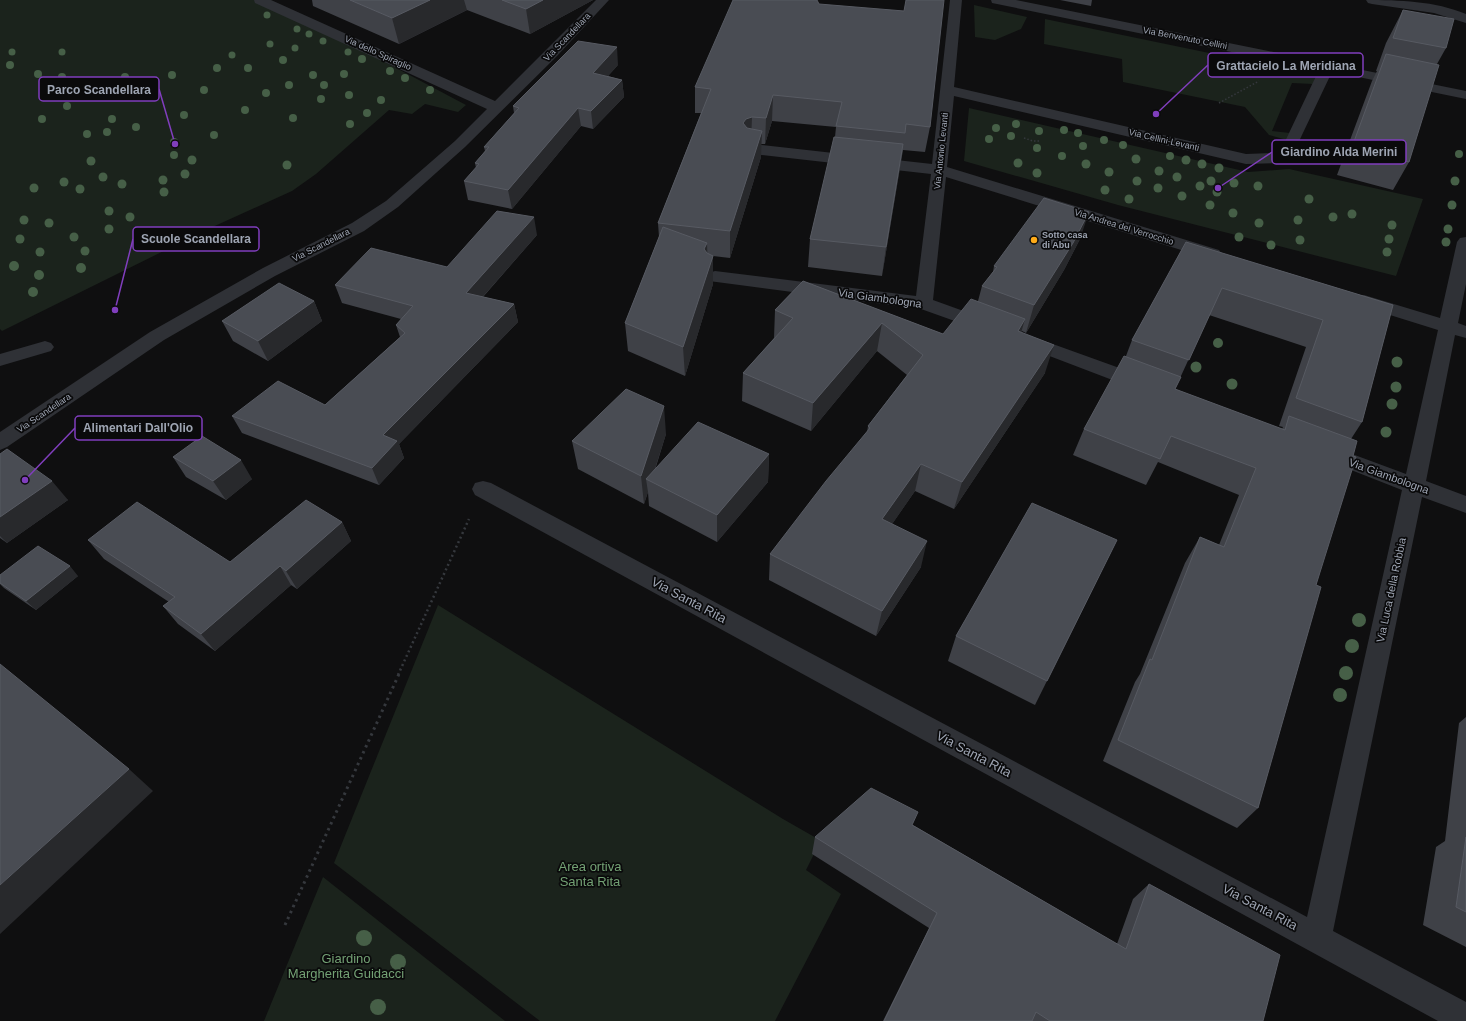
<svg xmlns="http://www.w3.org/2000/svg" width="1466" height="1021" font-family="Arial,sans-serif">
<rect width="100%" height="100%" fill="#0f0f10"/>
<path fill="#1b231c" d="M0 0H268L466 105 458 112 425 104 412 114 389 110 316 174 292 191 206 230 2 331 0 329Z
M974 5 1027 17 1021 29 995 40 975 37Z
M1045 19 1316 75 1313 84 1292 83 1272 131 1290 133 1287 140 1269 135 1245 107 1123 82 1122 59 1044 44Z
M969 108 1248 172 1289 169 1423 199 1396 276 1118 205 964 161Z
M438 605 783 819 825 843 816 850 806 870 841 894 775 1021H540L334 863Z
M323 877 505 1021H264Z"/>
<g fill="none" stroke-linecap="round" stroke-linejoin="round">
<path stroke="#35383d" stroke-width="1.5" stroke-dasharray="1.5 2" stroke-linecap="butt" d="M1219 103 1259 81
M1024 138 1033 141H1041"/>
<path stroke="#35383d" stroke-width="2.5" stroke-dasharray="2 3" stroke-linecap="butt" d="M398 675 469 519"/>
<path stroke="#35383d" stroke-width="3" stroke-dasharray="2.5 4" stroke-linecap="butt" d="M285 925 399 674"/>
<path fill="#2f3136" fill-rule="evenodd" d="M1366 0C1399 0 1435 1 1466 14V23L1434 13 1372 4 1368 3Z
M45 341 51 343 54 347 51 351 0 366V354Z"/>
<path fill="#2f3136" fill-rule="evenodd" d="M254 0H271L495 101 596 0H609L557 56 465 147 398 207 364 231 275 276 164 340 7 447 0 450V432L150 332 263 268 352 223 386 201 455 141 487 109 255 3Z
M950 0H962L954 87 1246 154 1275 153 1281 150 1316 76 1315 69 997 4 992 3 991 0H1016L1466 91V99L1329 71 1330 76 1292 156 1278 163 1246 164 954 96 947 167 1219 250 1222 254 1219 258 1213 259 1207 258 946 177 933 300 994 322 996 326 994 330 987 332 980 330 921 309 709 281 706 277 709 273 715 271 916 296 931 174 752 154 747 152 744 149 747 146 752 144 932 164Z
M1466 237V284L1458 323 1466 326V338L1455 335 1426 481 1466 496V513L1422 497 1333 931 1466 1002V1021H1438L475 495 472 489 475 483 483 481 491 483 1307 917 1402 490 1318 457 1315 452 1318 447 1325 444 1406 474 1438 330 1358 305 1355 301 1358 297 1364 295 1440 318 1457 242 1460 238Z
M1025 334 1150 379 1153 384 1150 389 1143 391 1136 389 1018 344 1016 340 1018 336Z"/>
</g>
<g fill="#465f47">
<circle cx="267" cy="15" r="3.5"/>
<circle cx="297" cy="29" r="3.5"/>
<circle cx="309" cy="34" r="3.5"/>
<circle cx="323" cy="41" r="3.5"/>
<circle cx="270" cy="44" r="3.5"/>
<circle cx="295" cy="48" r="3.5"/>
<circle cx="12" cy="52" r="3.5"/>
<circle cx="62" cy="52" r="3.5"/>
<circle cx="348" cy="52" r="3.5"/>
<circle cx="232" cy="55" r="3.5"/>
<circle cx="362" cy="59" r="4"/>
<circle cx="283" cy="60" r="4"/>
<circle cx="10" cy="65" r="4"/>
<circle cx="217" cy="68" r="4"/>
<circle cx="248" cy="68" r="4"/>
<circle cx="390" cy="71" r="4"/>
<circle cx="38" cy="74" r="4"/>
<circle cx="344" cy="74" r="4"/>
<circle cx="172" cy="75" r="4"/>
<circle cx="313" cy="75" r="4"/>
<circle cx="62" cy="77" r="4"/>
<circle cx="125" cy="77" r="4"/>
<circle cx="405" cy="78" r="4"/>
<circle cx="289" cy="85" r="4"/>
<circle cx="324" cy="85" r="4"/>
<circle cx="204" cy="90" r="4"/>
<circle cx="430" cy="90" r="4"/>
<circle cx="266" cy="93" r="4"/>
<circle cx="349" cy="95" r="4"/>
<circle cx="321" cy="99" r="4"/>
<circle cx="381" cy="100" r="4"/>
<circle cx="67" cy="106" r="4"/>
<circle cx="245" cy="110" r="4"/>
<circle cx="367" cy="113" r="4"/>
<circle cx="184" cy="115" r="4"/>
<circle cx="293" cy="118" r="4"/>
<circle cx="42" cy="119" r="4"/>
<circle cx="112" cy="119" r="4"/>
<circle cx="350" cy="124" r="4"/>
<circle cx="1016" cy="124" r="4"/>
<circle cx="136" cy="127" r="4"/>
<circle cx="996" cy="128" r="4"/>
<circle cx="1064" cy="130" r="4"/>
<circle cx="1039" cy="131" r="4"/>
<circle cx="107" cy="132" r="4"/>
<circle cx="1078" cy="133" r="4"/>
<circle cx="87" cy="134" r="4"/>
<circle cx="214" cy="135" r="4"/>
<circle cx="1011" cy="136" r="4"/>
<circle cx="989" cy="139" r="4"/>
<circle cx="1104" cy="140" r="4"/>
<circle cx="174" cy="142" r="4"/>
<circle cx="1123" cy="145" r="4"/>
<circle cx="1083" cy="146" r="4"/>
<circle cx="1037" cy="148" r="4"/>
<circle cx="1459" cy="154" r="4"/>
<circle cx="174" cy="155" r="4"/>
<circle cx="1062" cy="156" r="4"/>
<circle cx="1170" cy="156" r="4"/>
<circle cx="1136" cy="159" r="4.5"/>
<circle cx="192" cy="160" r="4.5"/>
<circle cx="1186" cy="160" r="4.5"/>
<circle cx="91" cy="161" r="4.5"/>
<circle cx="1018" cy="163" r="4.5"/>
<circle cx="1086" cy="164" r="4.5"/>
<circle cx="1202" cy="164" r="4.5"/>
<circle cx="287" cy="165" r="4.5"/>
<circle cx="1219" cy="168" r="4.5"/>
<circle cx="1159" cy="171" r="4.5"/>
<circle cx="1109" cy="172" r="4.5"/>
<circle cx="1037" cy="173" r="4.5"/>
<circle cx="185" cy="174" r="4.5"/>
<circle cx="103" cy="177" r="4.5"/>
<circle cx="1177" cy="177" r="4.5"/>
<circle cx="163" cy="180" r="4.5"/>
<circle cx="1137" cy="181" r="4.5"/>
<circle cx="1211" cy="181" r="4.5"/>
<circle cx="1455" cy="181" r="4.5"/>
<circle cx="64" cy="182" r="4.5"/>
<circle cx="1234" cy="183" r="4.5"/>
<circle cx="122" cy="184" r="4.5"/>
<circle cx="1200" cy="186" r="4.5"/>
<circle cx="1258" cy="186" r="4.5"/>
<circle cx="34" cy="188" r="4.5"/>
<circle cx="1158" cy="188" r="4.5"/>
<circle cx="80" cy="189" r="4.5"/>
<circle cx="1105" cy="190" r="4.5"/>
<circle cx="164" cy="192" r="4.5"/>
<circle cx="1217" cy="192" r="4.5"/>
<circle cx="1182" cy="196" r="4.5"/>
<circle cx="1129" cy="199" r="4.5"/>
<circle cx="1309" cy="199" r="4.5"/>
<circle cx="1210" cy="205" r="4.5"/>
<circle cx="1452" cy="205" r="4.5"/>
<circle cx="109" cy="211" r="4.5"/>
<circle cx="1233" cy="213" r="4.5"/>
<circle cx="1352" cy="214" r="4.5"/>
<circle cx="130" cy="217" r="4.5"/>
<circle cx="1333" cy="217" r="4.5"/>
<circle cx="24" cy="220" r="4.5"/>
<circle cx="1298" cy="220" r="4.5"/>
<circle cx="49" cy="223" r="4.5"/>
<circle cx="1259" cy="223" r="4.5"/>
<circle cx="1392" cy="225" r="4.5"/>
<circle cx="109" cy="229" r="4.5"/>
<circle cx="1448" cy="229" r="4.5"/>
<circle cx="74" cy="237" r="4.5"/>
<circle cx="1239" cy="237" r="4.5"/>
<circle cx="20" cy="239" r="4.5"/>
<circle cx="1389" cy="239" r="4.5"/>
<circle cx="1300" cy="240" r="4.5"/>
<circle cx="1446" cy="242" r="4.5"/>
<circle cx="1271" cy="245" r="4.5"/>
<circle cx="85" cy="251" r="4.5"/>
<circle cx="40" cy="252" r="4.5"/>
<circle cx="1387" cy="252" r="4.5"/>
<circle cx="14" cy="266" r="5"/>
<circle cx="81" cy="268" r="5"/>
<circle cx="39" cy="275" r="5"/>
<circle cx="33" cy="292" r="5"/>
<circle cx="1218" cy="343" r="5"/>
<circle cx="1397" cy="362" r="5.5"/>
<circle cx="1196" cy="367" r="5.5"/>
<circle cx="1232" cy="384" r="5.5"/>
<circle cx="1396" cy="387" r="5.5"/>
<circle cx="1392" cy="404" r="5.5"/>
<circle cx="1386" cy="432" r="5.5"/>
<circle cx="1359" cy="620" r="7"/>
<circle cx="1352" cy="646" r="7"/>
<circle cx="1346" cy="673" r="7"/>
<circle cx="1340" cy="695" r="7"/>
<circle cx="364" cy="938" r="8"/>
<circle cx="398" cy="962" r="8"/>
<circle cx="378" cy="1007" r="8"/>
</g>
<path fill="#3f4147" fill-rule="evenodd" d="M312 0H593L530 34 467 10 399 44 313 6Z
M1060 0H1092L1091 6Z
M819 4 930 127 925 152 903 150 882 276 808 267 810 239 835 137 836 127 772 121 765 144H761V157L730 258 713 256V284L685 376 628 351 625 323 659 237 658 223 701 113H695V87Z
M1403 10 1446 48 1437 64 1409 162 1393 190 1337 175 1372 81 1377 71H1376L1386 43Z
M618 65 608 76 622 80 624 97 593 129 581 126 512 209 468 200 464 181 476 168 475 163 485 151 484 147 514 113 513 106Z
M537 235 483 297 514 304 518 322 399 444 404 458 379 485 242 433 232 416 325 405 400 337 396 325 401 319 342 303 335 285 447 267Z
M1080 239 1064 270 1026 333 1022 331 1021 332 1045 373 954 509 915 491 892 524 921 567 876 636 769 580 770 554 867 432 868 426 907 375 877 351 811 431 742 401 743 373 774 338 775 310 803 281 943 334 978 301 982 286 993 272 994 266Z
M1186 242 1393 305 1362 422 1351 439 1316 585 1258 808 1237 828 1103 761 1135 682 1140 674 1185 563 1200 537 1219 545 1239 495 1158 462 1146 485 1073 455 1084 429 1126 356 1132 340ZM1209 315 1306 347 1279 426 1283 427 1282 429 1175 389Z
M314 301 322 321 268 361 233 341 222 321Z
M666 434 655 470 769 454 768 482 717 542 649 506 648 492 644 504 578 469 572 441Z
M0 454 68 500 7 543 0 538Z
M173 457 252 479 226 500 186 477Z
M342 522 351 541 297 589 291 585 215 651 178 624 163 606 169 602 104 559 88 540 230 562Z
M1117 540 1035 705 948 661 956 636Z
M0 575 78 576 36 610 4 588 0 584Z
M1466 717V947L1423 925 1436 847 1445 841 1459 723Z
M913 825 1117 944 1133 899 1149 884 1263 1021H883L929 928 812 854 815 837Z"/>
<path fill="#28292c" d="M430 0H464L467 10 399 44 392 18Z
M543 0H593L530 34 526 9Z
M617 47 618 65 595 90 593 73Z
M622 80 624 97 593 129 591 111Z
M773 95 772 121 765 144 766 118Z
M578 108 581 126 512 209 508 190Z
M752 117 751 143 743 123 746 119Z
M762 131 761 157 730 258V231Z
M903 144 899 172 882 276 886 247Z
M1089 212 1080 239 1064 270 1026 333 1034 305Z
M534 217 537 235 471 310 466 293Z
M707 243 708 270 713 256V284L685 376 683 347 704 249Z
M314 301 322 321 268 361 258 341Z
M514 304 518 322 399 444 404 458 379 485 372 468 383 435Z
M1025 319 1017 347 1018 331Z
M882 323 877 351 811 431 813 403Z
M1054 345 1045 373 954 509 962 482Z
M664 406 666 434 651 481 646 479 648 492 644 504 641 476Z
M769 454 768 482 717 542V515Z
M241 460 252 479 226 500 213 481Z
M921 464 915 491 877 546 882 519Z
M52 481 68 500 7 543 0 536V517Z
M342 522 351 541 297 589 286 571Z
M927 541 921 567 876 636 882 611Z
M70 566 78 576 36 610 26 601Z
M280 566 291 585 215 651 201 634Z
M129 769 153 791 0 934V885Z"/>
<path fill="#494c53" stroke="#575a62" d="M350 0H430L392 18Z
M502 0H543L526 9Z
M733 0H817L819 4 904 11 906 0H944L930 127 906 124 905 133 836 126 842 102 773 95 766 118 752 117 746 119 743 123 747 128 762 131 730 231 658 223 711 89 695 87Z
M1403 10 1454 19 1446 48 1393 38Z
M578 41 617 47 593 73 622 80 591 111 578 108 508 190 464 181 479 164 475 163 489 147H484L519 108 513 106Z
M1386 54 1439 65 1409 162 1352 147Z
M834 137 903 144 886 247 810 239Z
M1044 198 1089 212 1073 243 1034 305 982 286 997 267 994 266Z
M497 211 534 217 466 293 514 304 383 435 397 441 372 468 232 416 278 381 325 405 405 333 396 325 413 306 335 285 371 248 447 267Z
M663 227 707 243 704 249 707 253 713 256 683 347 625 323Z
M1186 242 1393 305 1362 422 1296 398 1323 320 1222 288 1189 360 1132 340Z
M803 281 943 334 971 299 1025 319 1018 331 1054 345 962 482 921 464 882 519 927 541 882 611 770 554 826 481 870 428 868 426 923 355 882 323 813 403 743 373 793 318 775 310Z
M279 283 314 301 258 341 222 321Z
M1124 356 1181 377 1175 389 1285 430 1289 416 1357 441 1353 456 1356 457 1316 585 1321 587 1258 808 1118 740 1150 659 1152 660 1200 537 1224 547 1256 468 1171 436 1160 459 1084 429Z
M626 389 664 406 641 476 572 441Z
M698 422 769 454 717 515 646 479Z
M202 436 241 460 213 481 173 457Z
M7 449 52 481 0 517V454Z
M306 500 342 522 286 571 280 566 201 634 163 606 175 597 88 540 137 502 230 562Z
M1032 503 1117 540 1047 681 956 636Z
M38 546 70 566 26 601 0 583V575Z
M0 664 129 769 0 885Z
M871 788 918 812 912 825 1126 949 1149 884 1280 955 1263 1021H1050L1036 1012 1032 1021H884L937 913 815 837Z
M1466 837V912L1456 907Z"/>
<circle fill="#ffab18" stroke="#0a0a0b" stroke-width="1.5" cx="1034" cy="240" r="4"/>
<g text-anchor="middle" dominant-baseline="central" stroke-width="3.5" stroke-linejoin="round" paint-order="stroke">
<g font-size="9" fill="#9ea5b3" stroke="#0a0a0b">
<text transform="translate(567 37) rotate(-46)">Via Scandellara</text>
<text transform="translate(1185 38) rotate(11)">Via Benvenuto Cellini</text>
<text transform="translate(378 53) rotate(24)">Via dello Spiraglio</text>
<text transform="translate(1164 140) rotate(13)">Via Cellini-Levanti</text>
<text transform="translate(941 151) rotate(-84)">Via Antonio Levanti</text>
<text transform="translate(1124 227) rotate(17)">Via Andrea del Verrocchio</text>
<text transform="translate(321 245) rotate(-27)">Via Scandellara</text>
<text transform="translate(44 413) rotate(-34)">Via Scandellara</text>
</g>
<g font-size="9" font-weight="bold" fill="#9ea5b3" stroke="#0a0a0b" text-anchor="start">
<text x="1042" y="235">Sotto casa<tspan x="1042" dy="10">di Abu</tspan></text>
</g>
<g font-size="11" fill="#9ea5b3" stroke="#0a0a0b">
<text transform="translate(880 298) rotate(8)">Via Giambologna</text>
<text transform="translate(1389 476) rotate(20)">Via Giambologna</text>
<text transform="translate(1391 590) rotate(-78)">Via Luca della Robbia</text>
</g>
<g font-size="13" fill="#9ea5b3" stroke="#0a0a0b">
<text transform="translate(689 600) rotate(28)">Via Santa Rita</text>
<text transform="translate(974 754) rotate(28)">Via Santa Rita</text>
<text transform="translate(1260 907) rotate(28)">Via Santa Rita</text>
</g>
<g font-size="13" fill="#73a174" stroke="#0a0a0b">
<text x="590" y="866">Area ortiva<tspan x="590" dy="15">Santa Rita</tspan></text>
<text x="346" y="958">Giardino<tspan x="346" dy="15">Margherita Guidacci</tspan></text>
</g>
</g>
<path fill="none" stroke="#803ebd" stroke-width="1.5" d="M1156 114L1208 65M175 144L159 89M1218 188L1272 152M115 310L133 239M25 480L75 428"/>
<g fill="#803ebd" stroke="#0a0a0b" stroke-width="1.5">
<circle cx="1156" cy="114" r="4"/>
<circle cx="175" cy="144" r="4"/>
<circle cx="1218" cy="188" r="4"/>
<circle cx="115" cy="310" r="4"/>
<circle cx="25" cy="480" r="4"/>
</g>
<g fill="#0a0a0b" stroke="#803ebd" stroke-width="1.5">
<rect x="1208" y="53" width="155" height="24" rx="4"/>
<rect x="39" y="77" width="120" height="24" rx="4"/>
<rect x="1272" y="140" width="134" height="24" rx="4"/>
<rect x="133" y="227" width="126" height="24" rx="4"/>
<rect x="75" y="416" width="127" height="24" rx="4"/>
</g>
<g font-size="12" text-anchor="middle" font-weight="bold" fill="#9ea5b3">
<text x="1286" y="70">Grattacielo La Meridiana</text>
<text x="99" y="94">Parco Scandellara</text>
<text x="1339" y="156">Giardino Alda Merini</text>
<text x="196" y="243">Scuole Scandellara</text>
<text x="138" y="432">Alimentari Dall'Olio</text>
</g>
</svg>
